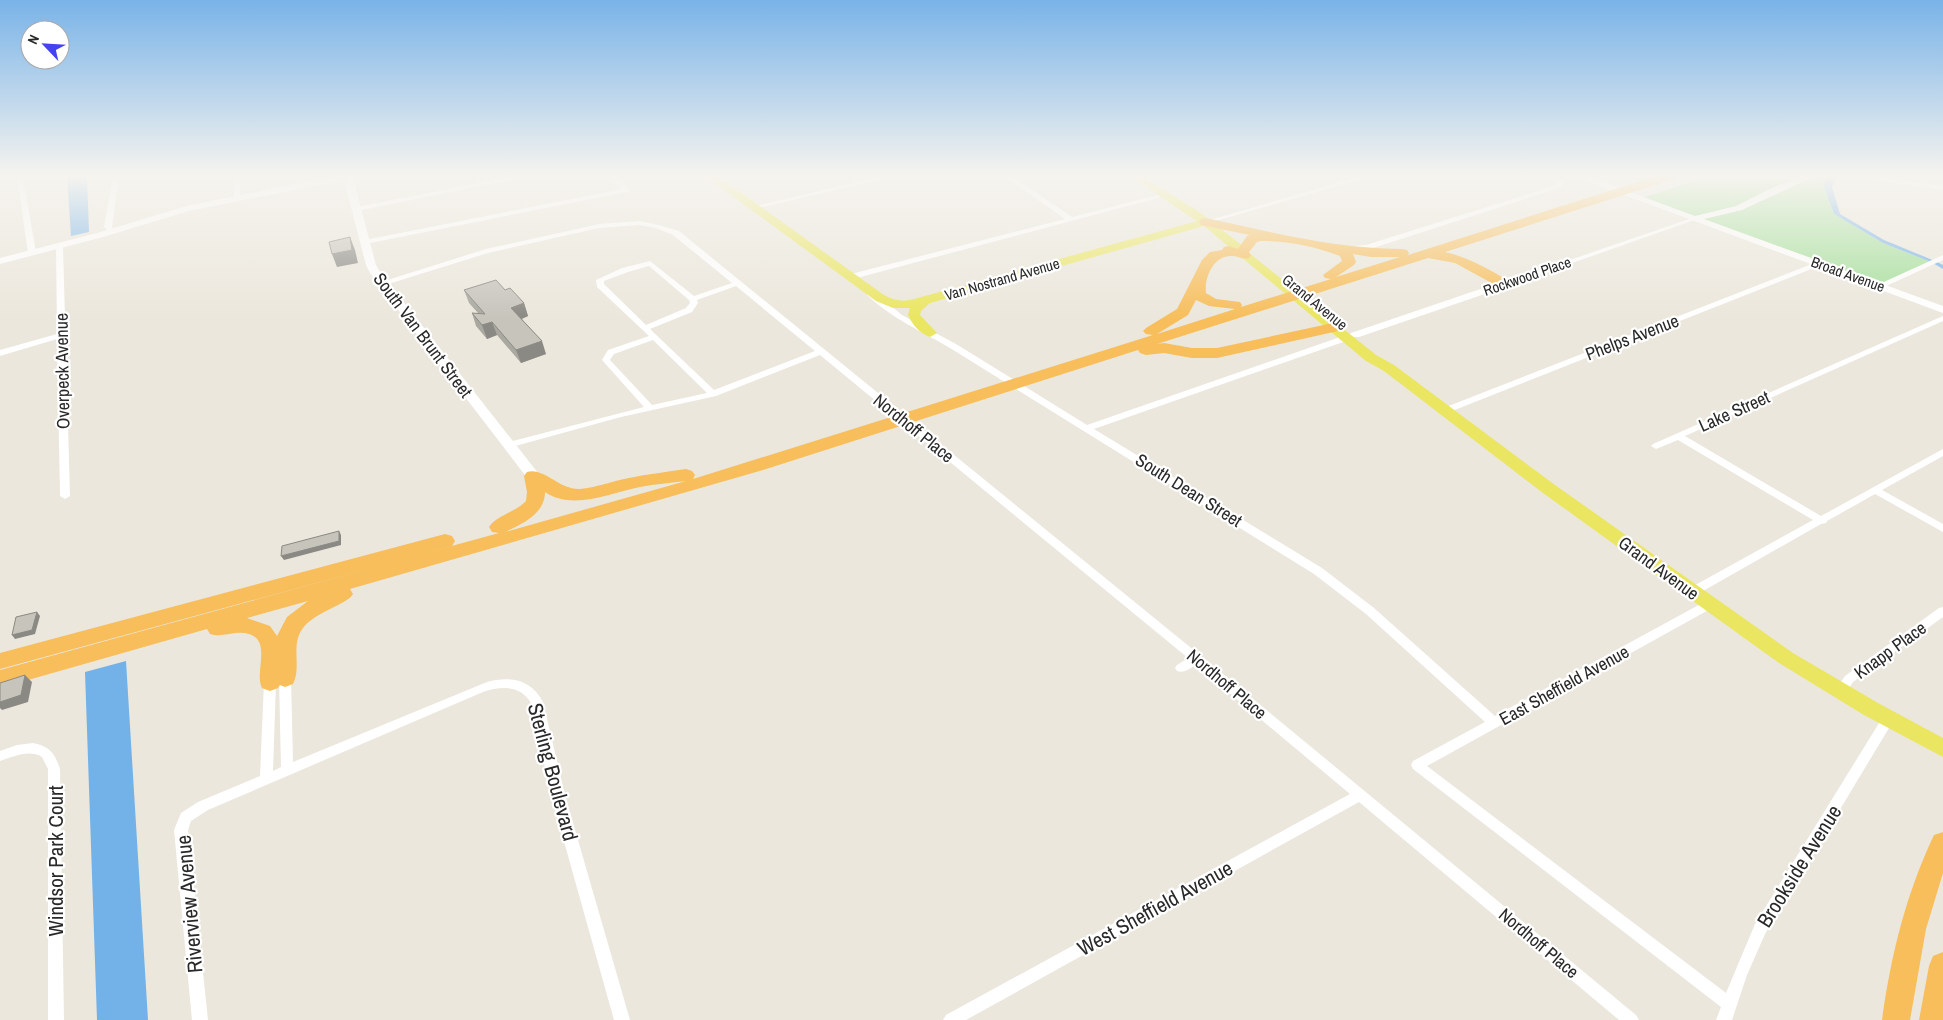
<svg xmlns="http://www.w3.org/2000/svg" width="1943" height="1020" font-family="'Archivo Narrow',sans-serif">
<rect width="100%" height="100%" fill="#ebe7dc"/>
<path fill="#a4df9a" d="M1708 176H1828L1823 184 1834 214 1883 243 1931 262 1879 286 1642 198Z"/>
<path fill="#73b1e9" d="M67 176H87L89 232 71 236Z
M1828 176H1837L1832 187 1840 214 1884 240 1935 261 1943 265V269L1931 262 1883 243 1834 214 1823 184Z
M126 661 148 1020H97L85 672Z"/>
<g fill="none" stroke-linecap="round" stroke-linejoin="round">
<path fill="#fff" fill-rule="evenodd" d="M17 176H23L36 253 32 255 28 253Z
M113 176H119L112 227 115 232 111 234 109 233 104 227Z
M234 176H240V198L237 200 234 198Z
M515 176H530L357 211 354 209 357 207Z
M608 176H615L630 190 627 192 365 244 361 242 365 240 622 189Z
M882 176H896L754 209 751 207Z
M1004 176H1012L1072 217 1166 193 1169 195 853 279H847L846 277 847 275 1065 219Z
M1361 176H1373L1208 223 1203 222Z
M1549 176H1557L1562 181V187L1370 249 1352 250 1348 248 1352 246 1366 245 1557 185V183Z
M1847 176H1869L1943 186V190Z
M1695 217 1700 218 1507 286H1504L1500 284Z
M639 221 659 225 679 231 1201 656 1636 1015 1639 1020H1619L1359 802 966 1020H943L946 1015 1350 794 1196 665C1190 668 1184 674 1177 671L1175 668 1177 665 1188 658 820 355 716 396 621 417 508 448 505 447 503 445 505 443 644 407 602 360 608 350 649 336 597 287 596 280 622 268 650 261 694 296 732 283 673 235 656 228 639 225 599 228 488 253 385 285H379L378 283 486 249 599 224ZM649 266 689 300 690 303 686 308 646 325 604 284V281L628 272ZM736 286 815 351 714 390 650 329 692 312 698 303 697 300ZM653 340 707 393 652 405 610 360 614 354Z
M56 244 63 246 70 496 65 499 60 496 57 339 0 356V350L57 334Z
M1943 255V260L1882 288H1879L1875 286Z
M1817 262H1820L1824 264 1447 413H1441L1440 411 1441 409Z
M867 291H873L902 315 956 344 1087 425 1343 336H1349V340L1094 429 1322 568 1374 608 1495 716 1706 601H1714L1715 604 1714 607 1427 766 1726 993 1755 924 1884 715 1888 714 1892 715 1894 719 1892 723 1765 934 1747 975 1732 1020H1716L1721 1007 1413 769 1411 765 1413 761 1485 722 1366 614 1314 574 950 348C921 331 891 318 867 295Z
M1943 316V321L1685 436 1821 516 1943 449V456L1882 490 1943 524V532L1875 494 1827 521 1826 523 1821 524 1696 595H1688L1687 592 1688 589 1813 520 1678 440 1656 449 1651 446 1653 444Z
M1943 607V617L1853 682C1848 689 1845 698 1836 695L1834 692 1845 676 1939 608Z
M285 673 289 675 291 678 293 762 487 682C510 676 531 679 543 702L565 795 630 1020H614L551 795 531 703C520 685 502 686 483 692L208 810 191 821 188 830 208 1020H192L174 830 181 813 198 802 260 776 264 682 266 679 270 677 274 679 276 682 273 771 281 767 279 678 281 675Z
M33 743C50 746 55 754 60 769L64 1020H48V769L42 757C29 749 13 757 0 761V751L17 745Z"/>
<path fill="#fff" fill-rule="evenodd" d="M336 176H356L353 178 376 265 380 272 538 473 540 476 538 479H528L370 273 366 265 344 180 189 211 103 237 0 264V258L97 233 187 206Z
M1573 176H1587L1695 216 1736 206 1774 187 1802 176H1815L1742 210 1704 219 1943 306V313Z
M1504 281 1508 282 1509 284 1508 286 1359 337H1351L1349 335 1351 333Z"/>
<path fill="#eae661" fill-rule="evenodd" d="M705 176H718L884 295C895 301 903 302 914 299L1197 221 1129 176H1142L1201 213 1239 243 1251 249 1248 252 1376 355 1394 365 1555 485 1793 653 1878 703 1943 738V757L1864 715 1779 663 1543 493 1384 371 1366 361 1204 226 930 303 921 311 920 315 937 333 930 337C920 334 912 324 908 315L910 308H893L876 301Z"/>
<path fill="#f7be5b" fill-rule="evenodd" d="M1656 176H1676L1674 179 1445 252C1468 257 1488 269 1509 281L1511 284 1509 287H1499L1455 263 1428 258 1157 344 1164 343 1192 348H1217L1333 323 1338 325 1341 328 1338 331 1217 358H1192L1164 353 1146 355 1140 353 1138 350 763 470 350 589 353 594C348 604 315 612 303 628 290 644 302 667 293 684L285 687 280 685 278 688 270 691 262 688C254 673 272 641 249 634 236 630 222 638 210 634L207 629 0 688V670L499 533 492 532 489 527C497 515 516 512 526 501L527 492 524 476 527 472C544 467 559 490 580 489 595 488 613 481 629 478 648 474 667 472 686 469L692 471 695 475 693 479 1153 335 1146 334 1143 331 1146 328 1177 309 1202 260 1210 252 1222 250 1224 247 1229 246 1238 249 1247 236 1250 235 1201 225 1199 222 1201 219 1206 218C1271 232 1335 249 1402 249L1407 250 1409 253 1408 255ZM1261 241C1288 241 1315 246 1340 256L1342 261 1323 275 1325 278 1331 279 1241 307 1242 305 1240 302 1216 299 1206 293C1204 277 1214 254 1233 256 1239 256 1242 260 1249 258L1251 255 1249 252 1257 242ZM1353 254 1371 257H1400L1336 277 1354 265 1356 262ZM1196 300 1209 306 1235 309 1157 334 1188 315ZM686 481 505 532C522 524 545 514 545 492 573 511 610 493 640 487 655 484 671 483 686 481ZM308 601 287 617 277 636 270 626 247 618Z
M445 534 452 536 455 541 452 546 0 669V653Z
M1943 832V873L1926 929 1910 1020H1882C1891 955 1906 894 1934 835Z
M1943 952V1020H1919L1929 966 1933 956Z"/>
</g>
<path fill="#aaa9a1" d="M464 290H505L524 303 528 316 522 319 546 354 521 363 497 335 487 339 476 326 472 313H478L469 303Z"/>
<path fill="#8b8983" d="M350 237 355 250 358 263 337 267 332 254Z
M524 303 528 316 516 321 511 308Z
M492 322 497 335 487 339 482 325Z
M542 341 546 354 521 363 516 350Z
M339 531 341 535V545L284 560 281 556Z
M37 612 40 616 35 634 15 639 12 635Z
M25 675 32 682 28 702 2 710 0 708V702Z"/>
<path fill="#c6c4bb" stroke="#8b8983" d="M350 237 352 250 332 254 329 242Z
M496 280 505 290 510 288 524 303 511 308 542 341 516 350 492 322 482 325 472 313 485 314 464 290Z
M339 531V541L281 556 282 546Z
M37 612 32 630 12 635 16 617Z
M25 675 21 695 0 702V683Z"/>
<linearGradient id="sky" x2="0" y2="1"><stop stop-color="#79b3e8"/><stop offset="0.55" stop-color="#f6f4ef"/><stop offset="1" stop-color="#f6f4ef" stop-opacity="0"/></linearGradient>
<rect width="1943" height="319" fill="url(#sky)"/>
<g text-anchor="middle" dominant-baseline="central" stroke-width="4.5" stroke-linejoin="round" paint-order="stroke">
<g font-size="15" fill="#292929" stroke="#fff">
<text transform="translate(1848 274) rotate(20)">Broad Avenue</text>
<text transform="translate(1527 276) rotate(-19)">Rockwood Place</text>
<text transform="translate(1002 279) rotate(-16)">Van Nostrand Avenue</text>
<text transform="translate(1315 302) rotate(39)">Grand Avenue</text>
</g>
<g font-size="18" fill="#292929" stroke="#fff">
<text transform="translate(423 335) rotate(53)">South Van Brunt Street</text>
<text transform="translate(1632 337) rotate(-21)">Phelps Avenue</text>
<text transform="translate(62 371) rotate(-91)">Overpeck Avenue</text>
<text transform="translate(1734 411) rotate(-24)">Lake Street</text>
<text transform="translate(914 428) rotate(39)">Nordhoff Place</text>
<text transform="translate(1189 490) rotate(32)">South Dean Street</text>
<text transform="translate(1659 568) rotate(36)">Grand Avenue</text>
<text transform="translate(1890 650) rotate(-36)">Knapp Place</text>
<text transform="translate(1227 684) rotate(40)">Nordhoff Place</text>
<text transform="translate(1564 685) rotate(-29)">East Sheffield Avenue</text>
<text transform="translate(1539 943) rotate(40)">Nordhoff Place</text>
</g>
<g font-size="21" fill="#292929" stroke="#fff">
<text transform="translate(553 772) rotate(75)">Sterling Boulevard</text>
<text transform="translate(55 861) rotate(-90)">Windsor Park Court</text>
<text transform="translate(1799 866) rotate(-58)">Brookside Avenue</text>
<text transform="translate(189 904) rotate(-95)">Riverview Avenue</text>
<text transform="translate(1155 908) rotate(-29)">West Sheffield Avenue</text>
</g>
</g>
<g transform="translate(45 45) rotate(295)"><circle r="24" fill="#ffffff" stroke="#a9a9a9"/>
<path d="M0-4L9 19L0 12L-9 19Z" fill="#4542f2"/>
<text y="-8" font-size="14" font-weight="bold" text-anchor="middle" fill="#292929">N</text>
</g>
</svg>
